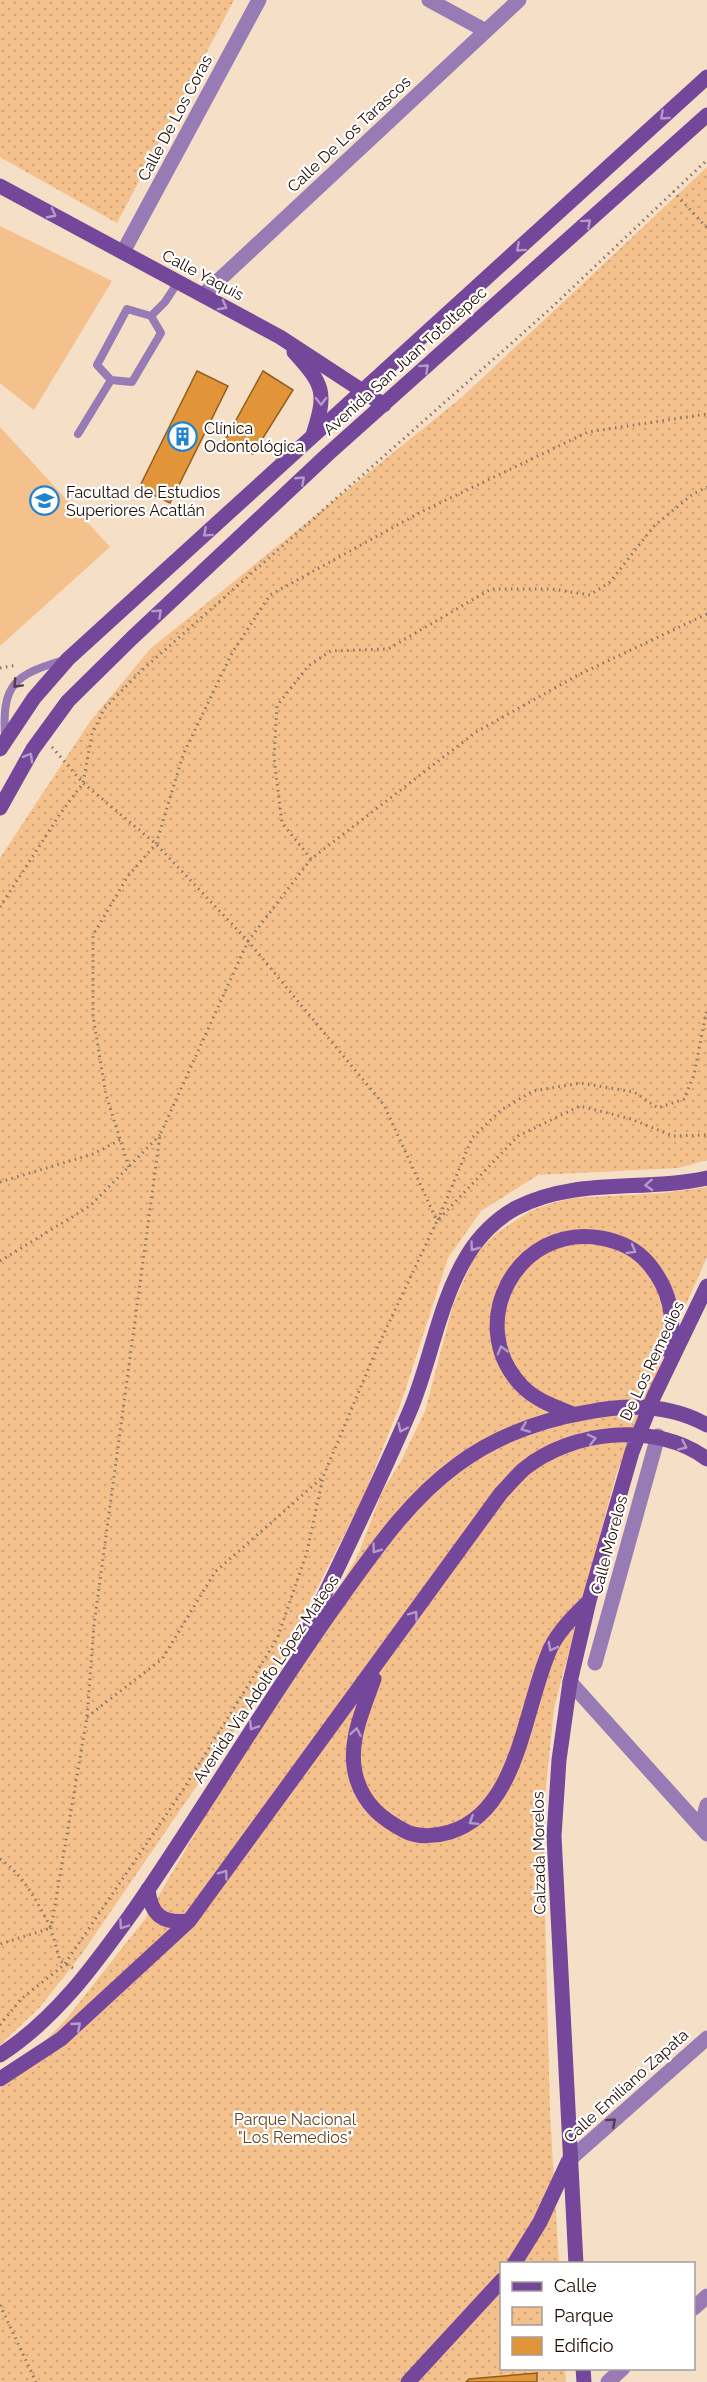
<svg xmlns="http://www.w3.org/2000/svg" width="707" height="2382" font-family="Raleway,sans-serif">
<defs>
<pattern id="park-dots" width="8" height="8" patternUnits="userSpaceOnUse" patternTransform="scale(1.5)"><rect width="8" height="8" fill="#f4c18d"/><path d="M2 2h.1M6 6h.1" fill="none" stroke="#d1a478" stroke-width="1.8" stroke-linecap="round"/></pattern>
</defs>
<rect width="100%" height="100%" fill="#f6dfc7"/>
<path fill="#f4c18d" d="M0 226 112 281 34 410 0 383Z
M0 427 110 547 0 646Z"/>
<path fill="url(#park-dots)" d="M0 0H234L117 223 0 157Z
M707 167V1160L679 1168 538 1175 481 1211 448 1258 402 1400 362 1500 272 1676 81 1955 40 2007 0 2045V858L89 723 150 649 461 398Z
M707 1187V1257L663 1357 616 1475 554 1708 545 1797 544 1873 550 2113 559 2263 502 2264V2368L565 2369 566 2382H0V2089L67 2018 145 1919 358 1555 382 1492 401 1461 425 1411 453 1305 477 1251 498 1232 530 1211 553 1203 574 1198 663 1193Z"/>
<path fill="#e29538" stroke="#915e1f" stroke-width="1.5" d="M197 371 228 386 170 503 139 488Z
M263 371 293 390 253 454 224 442Z
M537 2373V2382H466L469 2379Z"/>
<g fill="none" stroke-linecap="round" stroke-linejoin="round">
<path stroke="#8b7564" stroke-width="3" stroke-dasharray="1.5 4.5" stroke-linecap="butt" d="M673 191 707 228
M0 668 17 665
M52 747 83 783 156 844 248 941 311 859 476 732 578 675 707 614
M311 859 282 823 274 758 277 706 308 666 331 651 388 649 491 589H552L590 595 610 582 654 526 693 494 707 487
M0 907 60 814 83 783 92 734 104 709 140 672 549 310 707 160
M129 1167 106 1095 93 1016V935L128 876 156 844 183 755 232 653 270 595 421 512 588 432 707 414
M0 1182 93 1154 122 1139
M438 1220 472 1138 501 1110 533 1091 580 1083 634 1092 658 1108 684 1099 694 1075 707 1008
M0 1261 90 1206 160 1135
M87 1717 162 1659 215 1572 323 1477 378 1346 437 1221 518 1136 580 1106 631 1119 673 1136 707 1135
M0 1859C24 1875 37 1902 51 1928L0 1944
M73 1968 60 1961 51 1928 87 1717 94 1625 160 1135 248 941 384 1105 437 1221
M0 2025 21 1999 64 1965 181 1793 277 1639 307 1552 323 1477
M0 2305 36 2382"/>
<path stroke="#987bb5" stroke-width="8" d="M127 309 151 316 161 333 132 382 111 380 97 365Z
M151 316 165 302 178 282
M78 434 111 380
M5 737C2 684 14 675 64 660"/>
<path stroke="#987bb5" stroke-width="15" d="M429 0 486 31
M123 252 259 0
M203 295 519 0
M595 1663 658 1436
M570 1682 707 1834
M701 1827 707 1805
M568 2161 707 2038
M694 2308 707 2296
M608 2382 623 2368"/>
<path stroke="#74479b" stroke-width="15" d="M0 186 280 337 384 405
M294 352C324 385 327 392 313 435
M0 749 34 698 68 659 707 77
M0 808 33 749 68 701 132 638 328 454 707 115
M573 1414C556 1407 535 1400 522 1386 463 1325 517 1223 601 1238 618 1241 636 1249 648 1263 670 1289 676 1317 669 1351
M305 1636C340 1562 377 1488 409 1413 431 1362 438 1304 467 1256 478 1237 497 1218 516 1208 575 1177 643 1192 707 1178
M374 1679C362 1712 346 1746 357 1780 365 1805 382 1819 405 1831 418 1838 437 1836 450 1832 520 1811 524 1705 551 1647 560 1629 575 1615 589 1601
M148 1889C151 1915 162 1924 189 1921
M0 2055C57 2018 95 1964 134 1910 205 1808 267 1700 340 1599 375 1550 408 1501 457 1465 496 1436 540 1420 588 1412 628 1404 670 1404 707 1425
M0 2079 61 2039 189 1921 501 1493C509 1485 516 1476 524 1469 572 1430 656 1421 707 1459
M514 2264 540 2222 567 2164
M576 2264 554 1836 559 1760 570 1682 589 1601 632 1452 654 1396 707 1286
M583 2368 584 2382
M408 2382 502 2280"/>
</g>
<defs><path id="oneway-chevron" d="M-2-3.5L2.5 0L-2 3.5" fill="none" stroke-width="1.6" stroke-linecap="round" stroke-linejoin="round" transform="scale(1.5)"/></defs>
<g stroke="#b39ac8">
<use href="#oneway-chevron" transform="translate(664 116) rotate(138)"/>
<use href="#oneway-chevron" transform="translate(52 214) rotate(28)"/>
<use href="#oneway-chevron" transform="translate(587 223) rotate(-42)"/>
<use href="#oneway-chevron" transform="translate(520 248) rotate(138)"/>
<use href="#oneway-chevron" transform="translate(223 306) rotate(28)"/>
<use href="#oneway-chevron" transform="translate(425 368) rotate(-42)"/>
<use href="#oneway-chevron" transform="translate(321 401) rotate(89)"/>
<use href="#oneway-chevron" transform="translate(301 480) rotate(-43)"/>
<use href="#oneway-chevron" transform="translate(207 533) rotate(138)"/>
<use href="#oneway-chevron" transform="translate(158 613) rotate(-43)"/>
<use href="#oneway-chevron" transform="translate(29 757) rotate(-60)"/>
<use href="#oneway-chevron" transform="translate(649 1185) rotate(177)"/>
<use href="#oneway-chevron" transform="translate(474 1247) rotate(127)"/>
<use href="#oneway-chevron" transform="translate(632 1250) rotate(30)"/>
<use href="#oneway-chevron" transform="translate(502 1350) rotate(-106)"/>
<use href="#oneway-chevron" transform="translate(402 1428) rotate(115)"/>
<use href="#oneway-chevron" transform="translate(525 1428) rotate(158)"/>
<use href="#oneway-chevron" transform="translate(592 1439) rotate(-14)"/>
<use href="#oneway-chevron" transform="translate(683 1446) rotate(24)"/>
<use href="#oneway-chevron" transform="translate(376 1549) rotate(126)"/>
<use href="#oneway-chevron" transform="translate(414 1615) rotate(-54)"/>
<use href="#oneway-chevron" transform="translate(552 1647) rotate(118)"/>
<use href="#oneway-chevron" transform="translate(253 1726) rotate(123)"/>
<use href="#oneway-chevron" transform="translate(356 1732) rotate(-80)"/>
<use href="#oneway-chevron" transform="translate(473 1821) rotate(148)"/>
<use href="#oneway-chevron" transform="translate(224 1874) rotate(-54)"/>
<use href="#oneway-chevron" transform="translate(123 1925) rotate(125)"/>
<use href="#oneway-chevron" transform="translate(77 2026) rotate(-41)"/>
</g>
<g stroke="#553d51">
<use href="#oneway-chevron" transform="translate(17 684) rotate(133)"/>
<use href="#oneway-chevron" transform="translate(612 2122) rotate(-42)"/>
</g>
<defs>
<symbol id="building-ring" viewBox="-11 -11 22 22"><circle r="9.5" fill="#fff" stroke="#1f83cf" stroke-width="1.5"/><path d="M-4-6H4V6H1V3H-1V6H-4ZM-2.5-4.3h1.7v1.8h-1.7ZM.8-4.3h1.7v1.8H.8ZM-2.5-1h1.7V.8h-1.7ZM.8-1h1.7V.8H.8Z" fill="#1f83cf"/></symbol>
<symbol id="university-ring" viewBox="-11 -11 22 22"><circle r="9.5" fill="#fff" stroke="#1f83cf" stroke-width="1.5"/><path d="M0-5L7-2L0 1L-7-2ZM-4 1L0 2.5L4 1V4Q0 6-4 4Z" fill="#1f83cf"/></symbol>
</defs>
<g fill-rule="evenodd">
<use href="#building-ring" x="166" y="420" width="33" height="33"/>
<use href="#university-ring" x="28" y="484" width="33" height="33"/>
</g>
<g text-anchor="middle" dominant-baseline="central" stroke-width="4.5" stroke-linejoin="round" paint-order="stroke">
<g font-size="16" fill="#1f0b00" stroke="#fff">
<text transform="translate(175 118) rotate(-62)">Calle De Los Coras</text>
<text transform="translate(349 134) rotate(-43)">Calle De Los Tarascos</text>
<text transform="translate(203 275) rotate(28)">Calle Yaquis</text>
<text transform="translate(405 361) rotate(-42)">Avenida San Juan Totoltepec</text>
<text transform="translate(652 1361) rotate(-65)">De Los Remedios</text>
<text transform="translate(609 1545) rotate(-75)">Calle Morelos</text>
<text transform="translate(266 1679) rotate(-56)">Avenida Via Adolfo López Mateos</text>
<text transform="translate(539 1853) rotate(-91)">Calzada Morelos</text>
<text transform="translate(626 2086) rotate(-42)">Calle Emiliano Zapata</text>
</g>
<g font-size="16" fill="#1f0b00" stroke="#fff" text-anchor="start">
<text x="204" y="428">Clínica<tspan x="204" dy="18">Odontológica</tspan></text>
<text x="66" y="492">Facultad de Estudios<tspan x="66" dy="18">Superiores Acatlán</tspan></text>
</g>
<g font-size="16" fill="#654420" stroke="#fff">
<text x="295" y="2119">Parque Nacional<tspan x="295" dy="18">"Los Remedios"</tspan></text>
</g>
</g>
<rect x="500" y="2262" width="195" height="108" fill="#ffffff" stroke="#a59d99" stroke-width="1.5"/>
<rect x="512" y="2282" width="30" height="9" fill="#74479b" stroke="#a59d99" stroke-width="1.5"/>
<text x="554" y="2292" font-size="18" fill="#1f0b00">Calle</text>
<rect x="512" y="2307" width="30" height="18" fill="url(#park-dots)" stroke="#a59d99" stroke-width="1.5"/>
<text x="554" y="2322" font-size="18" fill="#1f0b00">Parque</text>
<rect x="512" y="2337" width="30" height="18" fill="#e29538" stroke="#a59d99" stroke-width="1.5"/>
<text x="554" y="2352" font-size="18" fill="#1f0b00">Edificio</text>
</svg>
